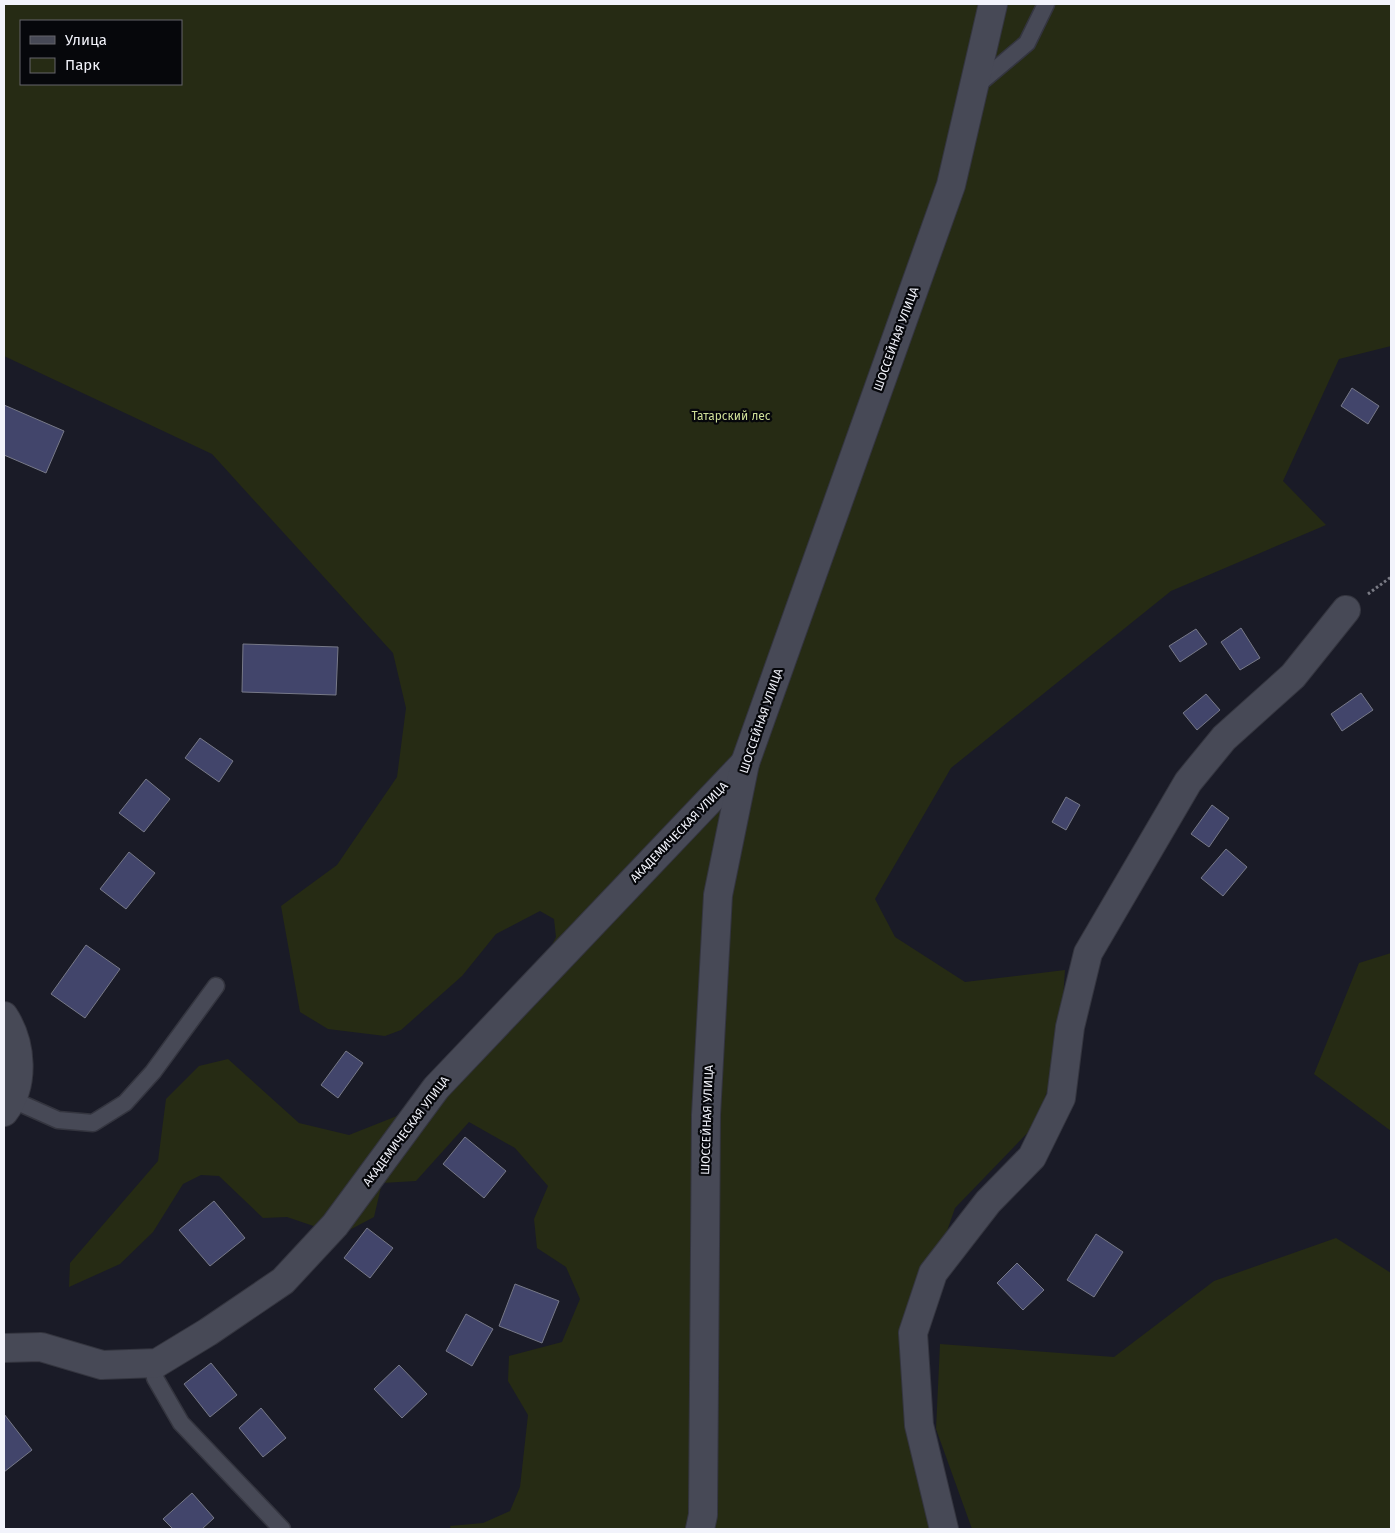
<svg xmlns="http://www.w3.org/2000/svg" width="1395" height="1533" font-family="'Fira Sans',sans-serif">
<rect width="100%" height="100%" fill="#1a1b27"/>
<path fill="#262b14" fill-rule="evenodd" d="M4 4H1391V346L1339 359 1283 481 1326 525 1171 591 951 768 875 899 895 937 965 982 1065 970 1059 1058 1035 1125 955 1208 901 1364 955 1529H451L450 1526 483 1523 510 1511 520 1487 528 1415 508 1381 509 1356 562 1342 580 1299 566 1267 537 1248 534 1219 548 1186 515 1148 469 1122 416 1181 382 1183 374 1217 340 1235 287 1217 263 1218 219 1176 201 1175 183 1184 153 1232 120 1264 69 1287 70 1263 158 1161 166 1099 199 1066 228 1059 299 1123 349 1135 397 1116 547 955 556 937 554 919 540 911 496 934 462 976 401 1030 385 1036 328 1029 300 1012 281 906 337 865 397 777 406 708 393 653 212 454 4 356ZM21 21H181V84H21Z
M1391 953V1131L1314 1074 1359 963Z
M1336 1238 1391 1273V1529H972L936 1429 940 1344 1114 1357 1214 1281Z"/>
<path fill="#42456b" stroke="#777988" d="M1352 388 1379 406 1368 424 1341 406Z
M4 405 64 431 46 473 4 455Z
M1241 628 1260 658 1240 670 1221 642Z
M1196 629 1207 644 1180 662 1169 646Z
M243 644 338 647 336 695 242 692Z
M1361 693 1373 710 1342 731 1331 714Z
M1206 694 1220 710 1197 730 1183 713Z
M200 738 233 761 219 782 185 758Z
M146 779 170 799 144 832 119 813Z
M1066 797 1080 805 1066 830 1052 822Z
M1212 805 1229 818 1209 847 1191 834Z
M1226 849 1247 867 1223 896 1201 878Z
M129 852 155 873 126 909 100 889Z
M86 945 120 969 85 1018 51 994Z
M346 1051 363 1063 338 1098 321 1085Z
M465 1137 506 1171 484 1198 443 1164Z
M214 1201 245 1238 210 1266 179 1230Z
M367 1228 393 1248 370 1278 344 1258Z
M1096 1234 1123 1252 1094 1297 1067 1280Z
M1017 1263 1044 1290 1023 1310 997 1283Z
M515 1284 559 1301 542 1343 499 1326Z
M466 1314 493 1329 472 1366 446 1351Z
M211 1363 237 1395 210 1417 184 1384Z
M399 1365 427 1394 402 1418 374 1389Z
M261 1408 286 1438 263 1457 239 1428Z
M4 1414 32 1450 4 1472Z
M192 1493 214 1518 202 1529H173L163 1519Z"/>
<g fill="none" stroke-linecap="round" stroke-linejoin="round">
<defs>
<path id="service" d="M976 86 1027 43 1046 4
M13 1100 58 1120 93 1123 125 1103 153 1072 216 986
M157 1363 155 1378 181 1423 282 1529"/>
<path id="minor" d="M4 1016C22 1044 25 1085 4 1112
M4 1348 41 1347 102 1365 157 1363 208 1332 283 1281 335 1225 436 1088 745 763
M944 1529 919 1425 913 1333 933 1273 988 1202 1032 1157 1061 1098 1070 1027 1088 953 1188 782 1224 738 1293 676 1346 610"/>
<path id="tertiary" d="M700 1529 703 1515 706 1115 718 895 745 763 951 185 993 4"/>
</defs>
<use href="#service" stroke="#34353f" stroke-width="19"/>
<use href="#minor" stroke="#34353f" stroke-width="30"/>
<use href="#tertiary" stroke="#34353f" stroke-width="30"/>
<path stroke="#7a7b85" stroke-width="3" stroke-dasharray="2.5 2.5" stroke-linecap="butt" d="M1368 594 1391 577"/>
<use href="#service" stroke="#474956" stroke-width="16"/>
<use href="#minor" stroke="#474956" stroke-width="28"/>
<use href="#tertiary" stroke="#474956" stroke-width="28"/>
</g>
<g text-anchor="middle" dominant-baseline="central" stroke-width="4.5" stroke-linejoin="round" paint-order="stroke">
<g font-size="12" fill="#f2f3fb" stroke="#06070b">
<text transform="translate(896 339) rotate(-70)">ШОССЕЙНАЯ УЛИЦА</text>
<text transform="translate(761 721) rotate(-71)">ШОССЕЙНАЯ УЛИЦА</text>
<text transform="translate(679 832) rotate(-46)">АКАДЕМИЧЕСКАЯ УЛИЦА</text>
<text transform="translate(707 1120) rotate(-88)">ШОССЕЙНАЯ УЛИЦА</text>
<text transform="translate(406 1131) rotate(-53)">АКАДЕМИЧЕСКАЯ УЛИЦА</text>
</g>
<g font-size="12" fill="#cede98" stroke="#06070b">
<text x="731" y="416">Татарский лес</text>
</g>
</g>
<rect width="1395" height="1533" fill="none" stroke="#f2f3fb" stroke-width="10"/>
<rect x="20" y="20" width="162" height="65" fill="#06070b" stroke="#64656b"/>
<rect x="30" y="36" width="25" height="8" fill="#474956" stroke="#64656b"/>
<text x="65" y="45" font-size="15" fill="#f2f3fb">Улица</text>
<rect x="30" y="58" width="25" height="15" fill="#262b14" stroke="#64656b"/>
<text x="65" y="70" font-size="15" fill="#f2f3fb">Парк</text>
</svg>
